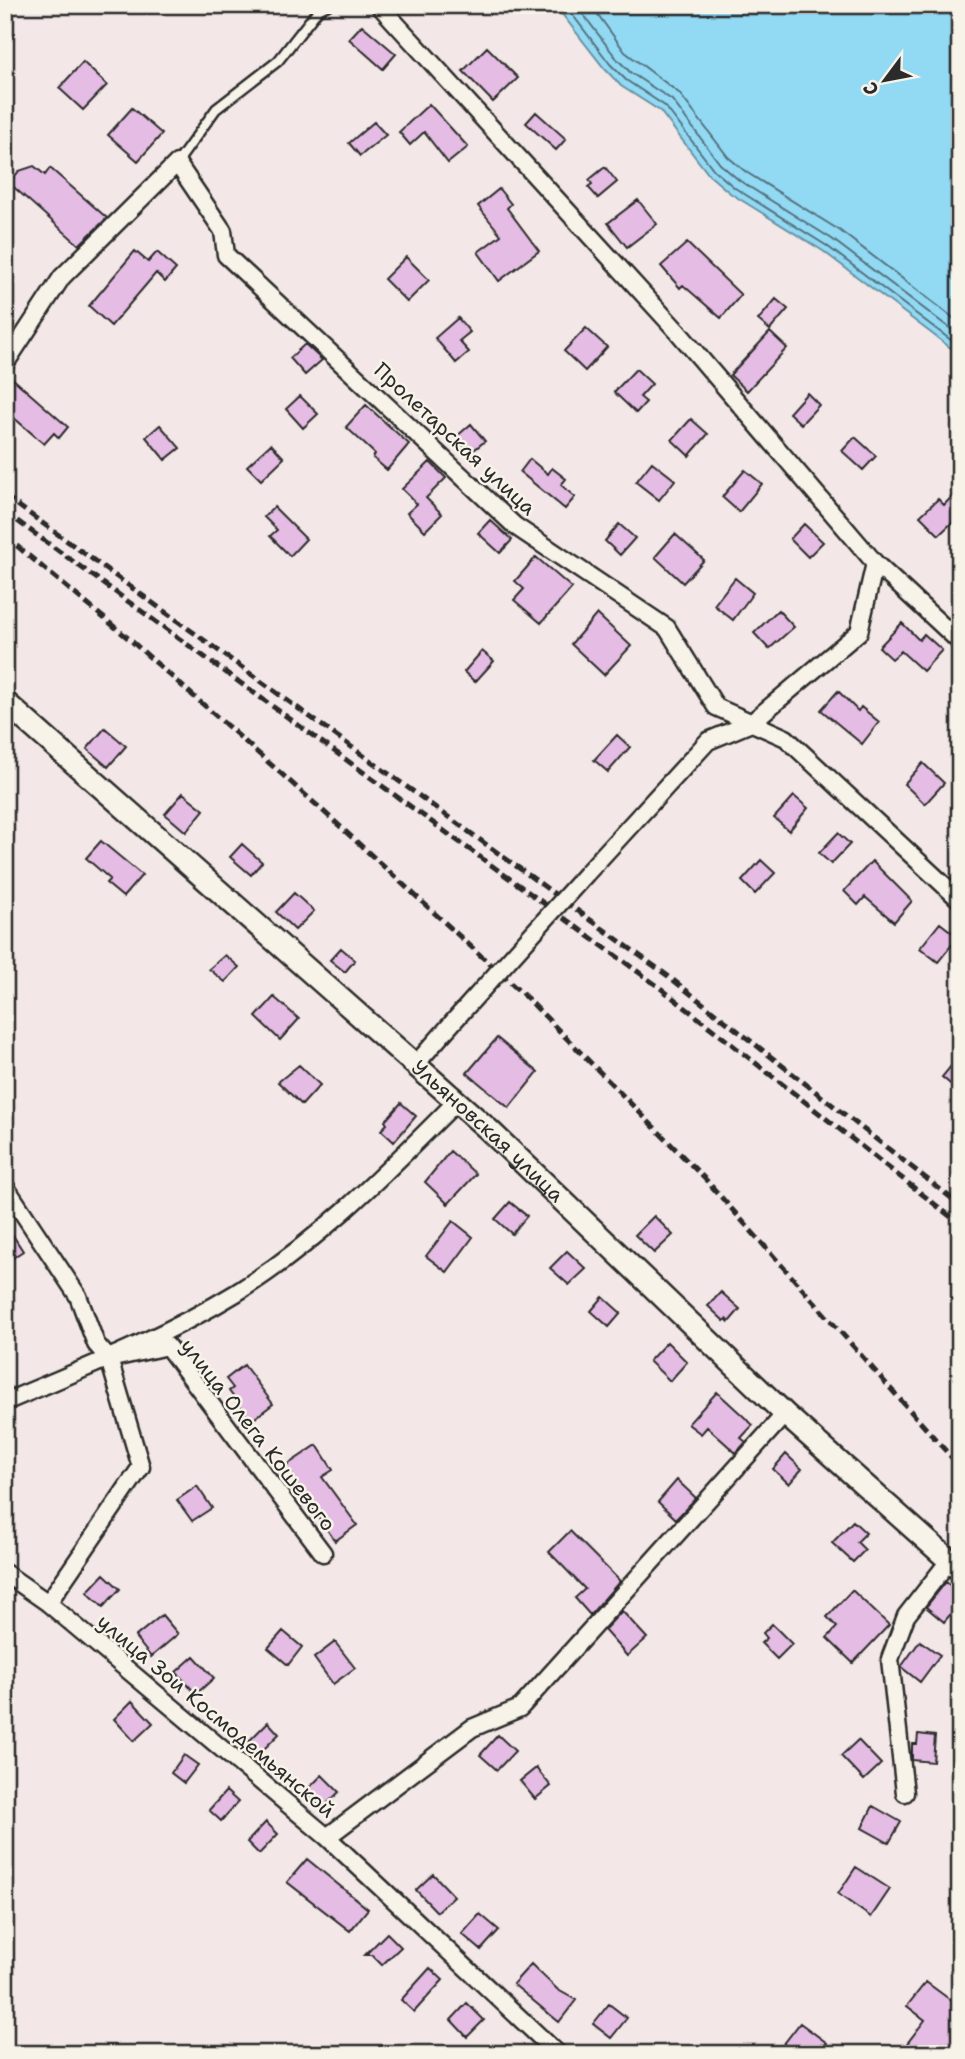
<svg xmlns="http://www.w3.org/2000/svg" width="965" height="2059" font-family="'Shantell Sans',sans-serif">
<rect width="100%" height="100%" fill="#f3e8e7"/>
<filter id="ink" filterUnits="userSpaceOnUse"><feTurbulence type="fractalNoise" baseFrequency=".0143" numOctaves="2"/><feDisplacementMap in="SourceGraphic" scale="14" xChannelSelector="R" yChannelSelector="G"/><feConvolveMatrix kernelMatrix="1 2 1 2 8 2 1 2 1" color-interpolation-filters="sRGB"/></filter>
<g filter="url(#ink)">
<path fill="#92d9f4" stroke="#6993a4" stroke-width="2" d="M555 5H960V355L823 251 730 193 709 175 660 111 621 86 604 68Z"/>
<g fill="none" stroke-linecap="round" stroke-linejoin="round">
<path stroke="#54717b" stroke-width="2" d="M565 5 610 64 626 80 665 106 714 170 735 188 827 246 960 347
M576 5 617 59 631 73 672 100 720 164 740 181 832 239 960 336
M591 5 625 52 679 93 728 157 746 172 839 230 960 323"/>
</g>
<path fill="#e5bce4" stroke="#2b2b2b" stroke-width="2" d="M362 25 396 54 383 69 349 39Z
M487 47 518 78 493 102 463 71Z
M83 62 107 85 83 110 59 88Z
M429 104 468 147 448 163 424 132 410 145 399 132Z
M132 108 162 134 138 161 108 135Z
M536 112 566 139 556 150 526 123Z
M374 122 386 135 360 156 349 143Z
M34 166 45 175 50 168 107 218 79 245 9 183 19 171Z
M605 167 617 182 598 198 588 187 592 184 589 180Z
M499 189 511 204 507 208 539 251 499 281 478 252 501 235 478 206Z
M638 200 657 224 627 247 608 223Z
M687 243 741 295 721 318 683 285 680 288 661 266Z
M135 251 148 262 157 252 176 269 165 282 156 273 111 326 89 306Z
M406 257 429 280 407 302 384 279Z
M776 299 788 309 770 330 758 320Z
M458 318 470 332 459 341 469 352 456 363 435 338Z
M586 328 607 347 585 371 564 351Z
M770 332 787 348 747 391 730 375Z
M305 344 322 360 305 375 290 358Z
M636 369 652 384 640 397 646 402 636 413 614 392Z
M12 378 68 427 59 438 54 433 44 444 5 410V385Z
M807 393 819 405 801 424 789 413Z
M300 396 318 414 303 428 286 409Z
M366 405 409 444 387 470 373 458 375 454 346 427Z
M691 419 708 434 689 456 672 440Z
M471 424 485 441 470 453 456 437Z
M160 425 180 448 165 460 146 437Z
M855 437 876 456 863 470 842 451Z
M271 444 284 458 261 480 247 466Z
M530 459 548 474 552 468 566 479 561 485 575 497 565 509 520 472Z
M430 462 446 478 426 498 442 514 425 531 407 513 417 504 402 489Z
M652 462 675 480 659 500 636 482Z
M745 470 762 484 739 512 722 497Z
M960 488V508L954 515 957 518 939 535 920 516 938 499 944 505Z
M274 507 306 539 290 556 270 536 277 530 264 517Z
M490 520 512 540 500 553 478 533Z
M619 524 635 538 620 555 605 541Z
M804 524 823 542 808 557 790 539Z
M675 534 704 560 683 583 655 557Z
M536 557 572 588 541 623 514 600 524 589 515 581Z
M735 578 753 593 733 620 714 605Z
M778 610 794 627 769 649 754 633Z
M597 614 631 646 604 675 571 644Z
M902 623 919 640 924 634 942 650 923 671 901 651 892 659 879 647Z
M482 651 494 661 475 682 464 672Z
M838 691 858 711 861 707 879 722 862 744 821 710Z
M105 728 126 746 108 767 87 749Z
M617 735 630 747 608 772 594 760Z
M923 763 944 783 925 804 904 784Z
M183 793 204 810 186 832 165 814Z
M794 796 808 808 789 831 774 818Z
M838 833 850 844 831 864 819 853Z
M101 841 142 875 123 897 106 883 110 879 86 858Z
M242 844 262 862 251 875 230 857Z
M761 860 775 873 755 894 742 881Z
M872 861 912 901 894 922 865 897 858 905 844 891Z
M294 893 314 911 295 930 276 912Z
M940 923 958 937 938 962 920 948Z
M341 948 355 960 345 972 330 960Z
M225 955 239 967 225 982 209 969Z
M274 997 299 1019 280 1040 256 1017Z
M497 1038 538 1072 509 1108 467 1073Z
M960 1055V1092L942 1077Z
M299 1065 320 1085 302 1105 278 1082Z
M401 1103 416 1116 394 1142 381 1130 387 1124 385 1121Z
M450 1151 476 1174 448 1204 425 1182Z
M510 1202 527 1216 512 1234 495 1219Z
M654 1216 673 1235 654 1253 635 1235Z
M453 1221 473 1237 447 1272 426 1256Z
M5 1223 23 1251 5 1263Z
M567 1251 586 1269 569 1285 550 1268Z
M721 1292 740 1309 729 1322 726 1319 724 1321 708 1306Z
M603 1297 621 1313 609 1327 591 1311Z
M667 1342 687 1362 670 1381 649 1361Z
M244 1365 273 1404 251 1421 229 1391 233 1388 226 1379Z
M717 1392 753 1425 741 1438 746 1442 736 1453 707 1427 701 1434 688 1424Z
M317 1445 333 1470 322 1477 357 1525 335 1541 284 1467Z
M786 1454 802 1469 789 1484 773 1469Z
M677 1480 696 1498 676 1519 658 1502Z
M197 1486 212 1508 192 1521 177 1500Z
M853 1521 866 1533 857 1542 865 1550 853 1562 832 1543Z
M570 1531 620 1581 590 1615 575 1598 585 1589 549 1552Z
M104 1574 120 1589 103 1607 87 1592Z
M946 1582 960 1593V1603L944 1622 926 1607Z
M852 1590 889 1625 853 1663 827 1638 837 1627 827 1617Z
M622 1611 647 1638 627 1656 604 1630Z
M162 1615 178 1634 151 1657 135 1637Z
M772 1624 792 1644 777 1659 761 1643 767 1638 763 1633Z
M283 1631 302 1647 288 1665 268 1648Z
M920 1641 940 1655 920 1682 901 1667Z
M335 1642 355 1668 333 1684 314 1658Z
M194 1656 214 1678 196 1694 176 1672Z
M132 1701 153 1723 134 1741 114 1719Z
M268 1722 279 1734 258 1755 247 1743Z
M918 1734 935 1736 933 1762 912 1760V1744H917Z
M498 1735 515 1751 497 1770 480 1755Z
M858 1740 881 1764 864 1780 841 1756Z
M184 1755 198 1765 184 1783 171 1773Z
M536 1768 551 1786 535 1799 520 1781Z
M322 1775 339 1792 322 1809 305 1792Z
M226 1791 238 1802 221 1821 209 1810Z
M873 1806 901 1822 889 1843 862 1828Z
M266 1822 278 1834 259 1854 247 1842Z
M307 1859 368 1909 350 1931 287 1882Z
M856 1867 890 1889 871 1917 838 1894Z
M433 1874 454 1896 437 1912 416 1890Z
M480 1914 499 1930 481 1950 462 1934Z
M387 1933 401 1947 382 1965 372 1955H365Z
M531 1964 558 1990 576 2000 559 2022 513 1984Z
M430 1968 443 1980 414 2012 401 2000Z
M926 1982 960 2007V2054H899L925 2020 907 2006Z
M467 2003 484 2020 467 2037 451 2020Z
M609 2004 627 2018 611 2038 593 2024Z
M800 2023 827 2043 819 2054H776Z"/>
<g fill="none" stroke-linecap="round" stroke-linejoin="round">
<defs>
<path id="lane" d="M177 163 216 109 278 61 318 10 328 5"/>
<path id="street" d="M379 5 678 332 875 563 960 642
M5 364 62 277 177 163 223 231 226 255 515 526 667 628 716 707 786 738 960 900
M586 874 708 741 751 723 859 632 875 563
M415 1065 461 1013
M5 1186 78 1296 96 1344 109 1359 167 1346 323 1553
M109 1359 141 1467 48 1603 327 1837 558 2054
M5 1402C83 1369 164 1337 236 1293 320 1241 388 1170 457 1101
M5 1573 48 1603
M905 1793 890 1659 906 1616 949 1561
M327 1837 472 1728 520 1708 785 1414"/>
<g id="secondary">
<path id="s1" d="M5 702 489 1130 785 1414 960 1570"/>
</g>
</defs>
<use href="#lane" stroke="#2b2b2b" stroke-width="13"/>
<use href="#street" stroke="#2b2b2b" stroke-width="21"/>
<use href="#secondary" stroke="#2b2b2b" stroke-width="26"/>
<use href="#lane" stroke="#f7f3e8" stroke-width="8"/>
<use href="#street" stroke="#f7f3e8" stroke-width="16"/>
<use href="#secondary" stroke="#f7f3e8" stroke-width="21"/>
<path stroke="#2b2b2b" stroke-width="5" stroke-dasharray="10 5" stroke-linecap="butt" d="M5 496 668 976 960 1205
M5 512 659 987 960 1224
M5 536 128 638 320 808 528 999 707 1181 960 1467"/>
<defs>
<path id="street-bridge" d="M461 1013 586 874"/>
</defs>
<use href="#street-bridge" stroke="#2b2b2b" stroke-width="21" stroke-linecap="butt"/>
<use href="#street-bridge" stroke="#f7f3e8" stroke-width="16"/>
</g>
</g>
<g text-anchor="middle" dominant-baseline="central" stroke-width="5" stroke-linejoin="round" paint-order="stroke">
<g font-size="21" fill="#2b2b2b" stroke="#f7f3e8">
<text transform="translate(455 439) rotate(43)">Пролетарская улица</text>
<text stroke="none"><textPath href="#s1" startOffset="646">Ульяновская улица</textPath></text>
<text transform="translate(258 1435) rotate(52)">улица Олега Кошевого</text>
<text transform="translate(216 1716) rotate(40)">улица Зои Космодемьянской</text>
</g>
</g>
<rect width="965" height="2059" fill="none" stroke="#f7f3e8" stroke-width="28"/>
<rect x="14" y="14" width="937" height="2031" fill="none" stroke="#2b2b2b" stroke-width="2.5" filter="url(#ink)"/>
<g transform="translate(885 80) rotate(238)" stroke="#f7f3e8" stroke-width="5" paint-order="stroke">
<path d="M0-5L12 26L0 18L-12 26Z" fill="#2b2b2b"/>
<text y="-10" font-size="19" font-weight="bold" text-anchor="middle" fill="#2b2b2b">С</text>
</g>
</svg>
